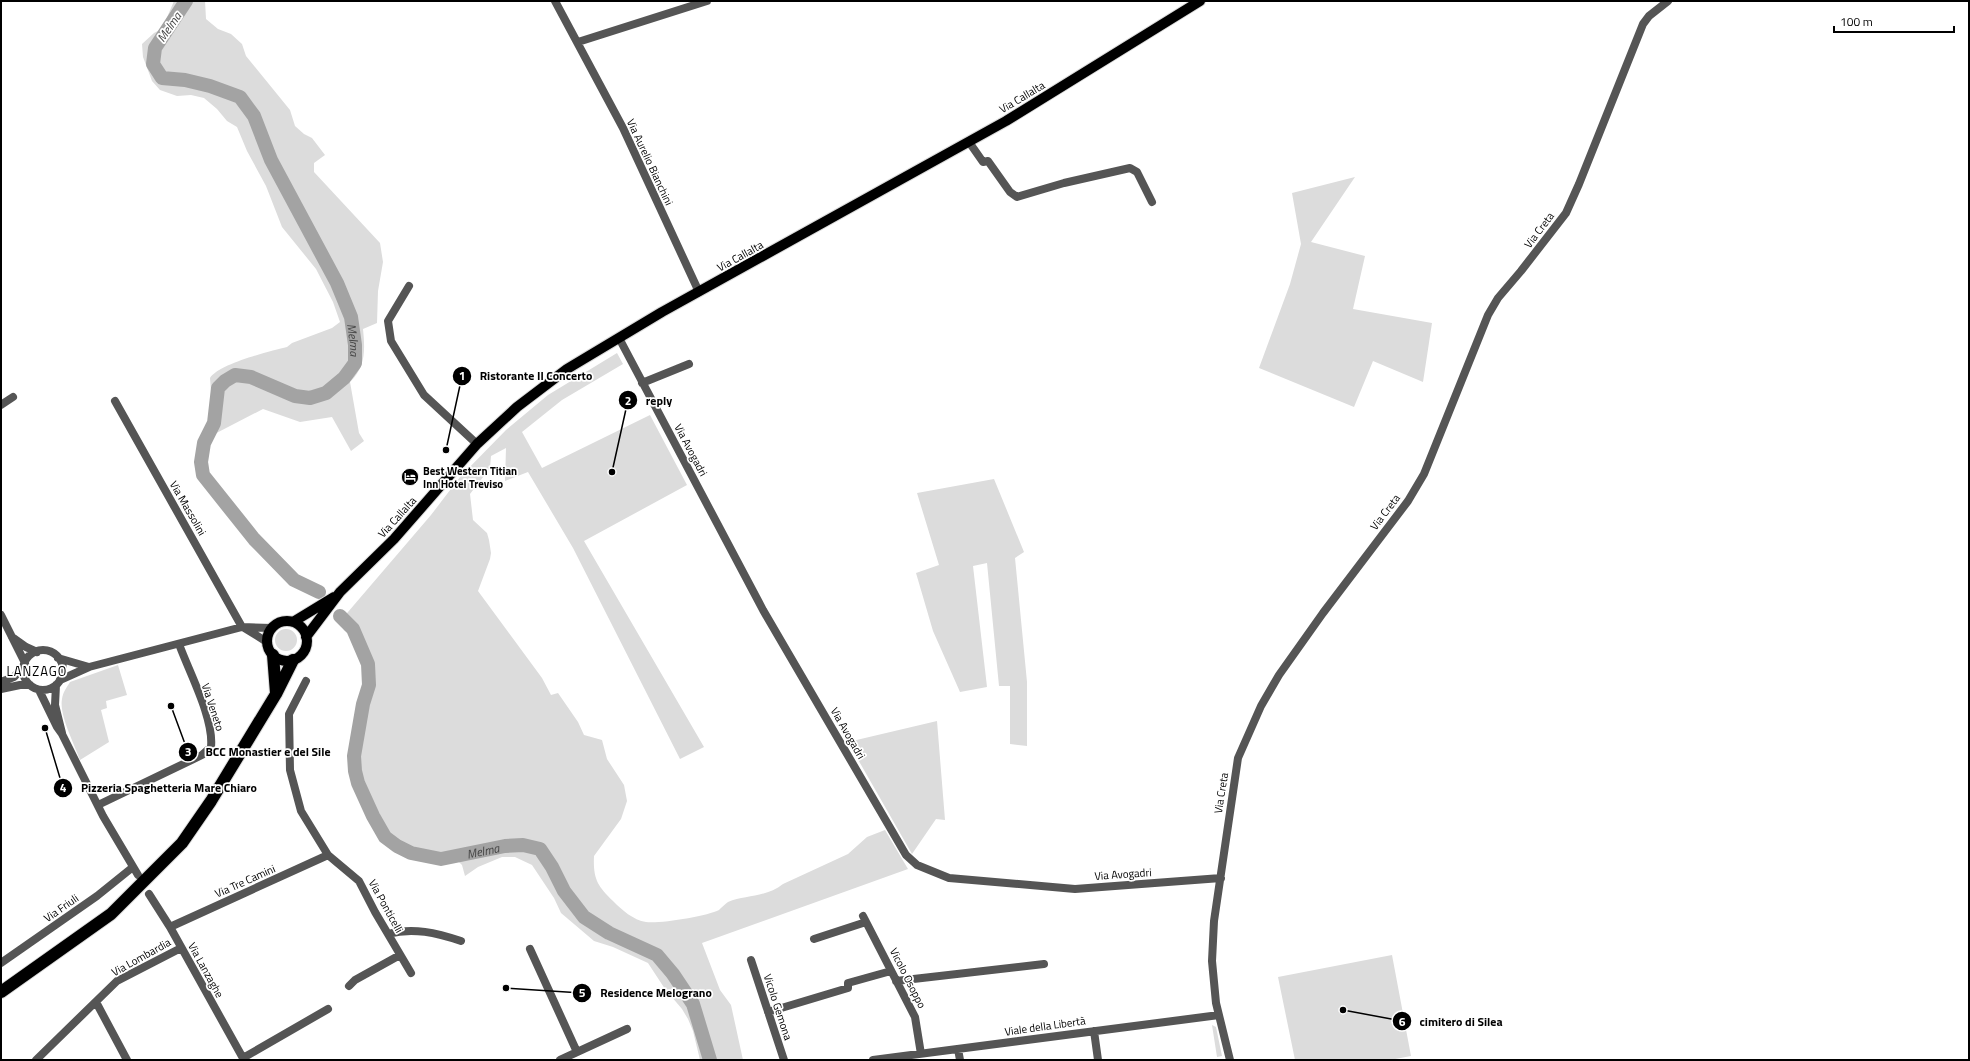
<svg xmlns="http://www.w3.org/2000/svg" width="1970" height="1061" font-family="'Titillium Web',sans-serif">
<rect width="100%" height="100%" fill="#fff"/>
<path fill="#dcdcdc" d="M174 1H205L206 19 218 29 231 34 242 44 246 56 290 110 295 126 304 134 312 138 325 155 314 163V172L380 243 383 262 378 291 377 323 363 329C365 349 366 367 350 382L359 433 364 441 351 451 332 417 300 422 263 409 203 440 213 418 210 378C219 364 270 351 287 347L292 343 332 328 340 322 333 302 316 269 282 227 266 186 247 151 237 127 227 121 217 109 204 98 191 95 177 96 160 90 152 81 143 57 142 44 154 33 162 29Z
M1355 177 1311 242 1365 256 1353 309 1432 323 1423 382 1373 361 1354 407 1259 368 1290 284 1301 244 1292 193Z
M617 353 623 364 562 400 522 432 542 468 650 415 687 485 584 541 704 747 680 759 573 548 528 472 505 481 506 448 491 456 490 468 470 494 473 520 487 533 489 540 491 553 490 559 478 591 542 678 551 695 558 693 578 722 584 735 602 740 607 759 624 785 627 801 621 819 594 856C593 878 597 886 613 901 622 910 633 920 646 922 659 924 708 916 719 910 722 907 725 904 728 902 746 895 767 897 783 884L848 854 867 837 885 830 908 869 702 943 720 990 731 1005 743 1060H700L693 1031 688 1019 682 1009 665 989 648 963 613 947 594 941 561 913 554 898 532 865 515 857H502L478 867 465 876 462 865 457 860 432 861 415 858 400 851 382 837 364 804 356 787 352 760 358 716 365 691 366 671 359 645 348 627 344 631 342 619 431 515 460 477 506 430 548 395Z
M994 479 1024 552 1015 558 1027 682V746L1010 744V686H999L987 563 973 566 987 687 960 692 933 631 916 573 939 565 917 493Z
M275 640a11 11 0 1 1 22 0a11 11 0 1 1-22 0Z
M118 665 127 695 106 701 107 708 101 710 109 742 80 760C74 743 59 715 62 699 63 692 67 687 70 682Z
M937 721 945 820 936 819 912 854 848 742Z
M1392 955 1411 1056 1390 1060H1295L1278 977Z
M1212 1025 1216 1027 1222 1056 1217 1057Z"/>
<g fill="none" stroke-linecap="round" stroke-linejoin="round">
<g stroke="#a3a3a3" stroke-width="14">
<path id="s1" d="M186 1 155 48 153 64 162 78 185 80 210 86 240 97 254 116 271 160 337 283 351 317 355 345V363L344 378 326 393 310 398 295 396 251 377 235 375 225 381 218 388 214 423 204 443 201 462 203 475 254 539 294 580 319 592"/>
<path id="s2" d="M340 616 353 629 368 664 369 685 363 704 354 756 355 771 358 783 373 816 385 837 397 846 411 853 441 859 505 846 523 845 540 849 552 867 564 891 584 917 609 933 657 955 673 974 693 1004 710 1060"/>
</g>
<defs>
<path id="major" d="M267 641a20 20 0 1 1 40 0a20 20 0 1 1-40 0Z
M293 622 334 597
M306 637 340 592 394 539 477 444 517 407 567 369 662 312 1006 121 1200 1"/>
<path id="highway" d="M273 655 276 693
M1 992 111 914 182 843 211 801 276 694 293 660"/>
</defs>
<use href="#major" stroke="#dbdbdb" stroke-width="12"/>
<use href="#highway" stroke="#dbdbdb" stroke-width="14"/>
<path stroke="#555" stroke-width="8" d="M555 1 623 128 699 292
M578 42 707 1
M969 142 983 162 988 161 1010 192 1017 197 1064 183 1130 168 1137 172 1152 202
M409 286 388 321 391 341 424 395 477 444
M619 338 763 610 906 855 917 865 949 878 1075 889 1221 878
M642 383 689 364
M115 401 242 627
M1 405 13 397
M1 615 25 663
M243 627 267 642
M12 637 26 647 37 652
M23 670a20 20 0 1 1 40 0a20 20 0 1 1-40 0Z
M58 658 89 667
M60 680 89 667 242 627 272 628
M306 681 289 714 290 770 301 811 328 855 359 881 375 912 411 973
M1 682 14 677 24 666
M56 685 55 705 62 733
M1 689 20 685H30
M39 690 57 727 62 734 103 816 138 875
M98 805 202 755 211 747C214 718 189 672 179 644
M149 894 170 927 244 1060
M863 916 915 1017 921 1054
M170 927 328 855
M388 934C413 927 437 933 461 941
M814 939 866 922
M530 949 577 1052
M751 960 784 1060
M1 963 97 896 133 867
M896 981 1044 964
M349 986 355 980 400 955
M96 1002 127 1060
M768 1012 848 988V983L891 971
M1094 1031 1098 1060
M958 1049 960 1060
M243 1058 328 1009
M36 1060 117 981 181 948
M560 1060 627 1029
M873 1060 1219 1015
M1230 1060 1216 1003 1212 961 1214 921 1238 758 1261 706 1279 675 1323 613 1408 501 1424 474 1488 315 1498 298 1521 271 1566 213 1579 184 1643 24 1649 16 1668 1"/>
<use href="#major" stroke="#000" stroke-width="10"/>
<use href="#highway" stroke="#000" stroke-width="12"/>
</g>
<defs>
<symbol id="hotel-disc" viewBox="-11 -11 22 22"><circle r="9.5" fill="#000" stroke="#fff"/><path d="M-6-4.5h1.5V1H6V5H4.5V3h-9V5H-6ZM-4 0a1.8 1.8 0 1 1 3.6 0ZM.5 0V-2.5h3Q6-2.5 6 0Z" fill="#fff"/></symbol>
</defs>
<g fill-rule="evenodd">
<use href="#hotel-disc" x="400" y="467" width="20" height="20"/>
</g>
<g text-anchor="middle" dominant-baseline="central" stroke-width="3.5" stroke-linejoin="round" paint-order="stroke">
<g font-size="11" fill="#000" stroke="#fff">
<text transform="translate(1022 97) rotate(-31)">Via Callalta</text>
<text transform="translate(650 162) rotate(65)">Via Aurelio Bianchini</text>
<text transform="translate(1539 230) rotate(-53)">Via Creta</text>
<text transform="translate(740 256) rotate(-29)">Via Callalta</text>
<text transform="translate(691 450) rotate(62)">Via Avogadri</text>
<text transform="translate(188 508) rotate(60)">Via Massolini</text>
<text transform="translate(1385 512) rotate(-53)">Via Creta</text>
<text transform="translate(397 517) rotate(-48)">Via Callalta</text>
<text transform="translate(213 707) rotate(72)">Via Veneto</text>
<text transform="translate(848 733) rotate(60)">Via Avogadri</text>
<text transform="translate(1221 793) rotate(-81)">Via Creta</text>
<text transform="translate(1123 874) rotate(-4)">Via Avogadri</text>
<text transform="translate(245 881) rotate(-24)">Via Tre Camini</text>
<text transform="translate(386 906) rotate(61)">Via Ponticelli</text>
<text transform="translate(61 908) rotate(-35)">Via Friuli</text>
<text transform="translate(141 957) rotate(-29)">Via Lombardia</text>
<text transform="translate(206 970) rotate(61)">Via Lanzaghe</text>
<text transform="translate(908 978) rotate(63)">Vicolo Osoppo</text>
<text transform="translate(778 1007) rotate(72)">Vicolo Gemona</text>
<text transform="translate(1045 1026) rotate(-8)">Viale della Libertà</text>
</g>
<g font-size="11" font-weight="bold" fill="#000" stroke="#fff" text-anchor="start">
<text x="423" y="471">Best Western Titian<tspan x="423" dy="13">Inn Hotel Treviso</tspan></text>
</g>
<g font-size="12" font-style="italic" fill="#444" stroke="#fff">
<text transform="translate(169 27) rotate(-56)">Melma</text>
<text stroke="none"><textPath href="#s1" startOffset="440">Melma</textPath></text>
<text stroke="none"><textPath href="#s2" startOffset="342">Melma</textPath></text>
</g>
<g font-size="13" letter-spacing="1" fill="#000" stroke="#fff">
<text x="37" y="671">LANZAGO</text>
</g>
</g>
<path fill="none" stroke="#000" stroke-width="1.5" d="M446 450L462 376M612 472L628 400M171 706L188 752M45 728L63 788M506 988L582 993M1343 1010L1402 1021"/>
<g fill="#000" stroke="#fff" stroke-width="1.5">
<circle cx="446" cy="450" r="4"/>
<circle cx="612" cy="472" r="4"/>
<circle cx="171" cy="706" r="4"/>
<circle cx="45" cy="728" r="4"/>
<circle cx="506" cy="988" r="4"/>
<circle cx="1343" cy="1010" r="4"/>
<circle cx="462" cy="376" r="10"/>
<circle cx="628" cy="400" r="10"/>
<circle cx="188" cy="752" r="10"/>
<circle cx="63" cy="788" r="10"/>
<circle cx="582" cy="993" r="10"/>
<circle cx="1402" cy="1021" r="10"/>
</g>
<g font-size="12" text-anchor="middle" font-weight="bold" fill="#fff">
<text x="462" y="380">1</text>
<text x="628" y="405">2</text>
<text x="188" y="756">3</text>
<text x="63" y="792">4</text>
<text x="582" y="997">5</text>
<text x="1402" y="1026">6</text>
</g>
<g font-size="12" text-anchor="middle" font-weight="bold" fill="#000" stroke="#fff" stroke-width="3.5" stroke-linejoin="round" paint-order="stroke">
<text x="536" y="380">Ristorante Il Concerto</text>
<text x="659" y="405">reply</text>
<text x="268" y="756">BCC Monastier e del Sile</text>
<text x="169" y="792">Pizzeria Spaghetteria Mare Chiaro</text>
<text x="656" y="997">Residence Melograno</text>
<text x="1461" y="1026">cimitero di Silea</text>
</g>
<rect width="1970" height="1061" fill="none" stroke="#000000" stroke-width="4"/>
<path d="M1834 26v6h120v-6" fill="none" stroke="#000000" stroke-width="2"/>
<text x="1840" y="26" font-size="12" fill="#000000" stroke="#ffffff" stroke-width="3" paint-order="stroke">100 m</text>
</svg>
